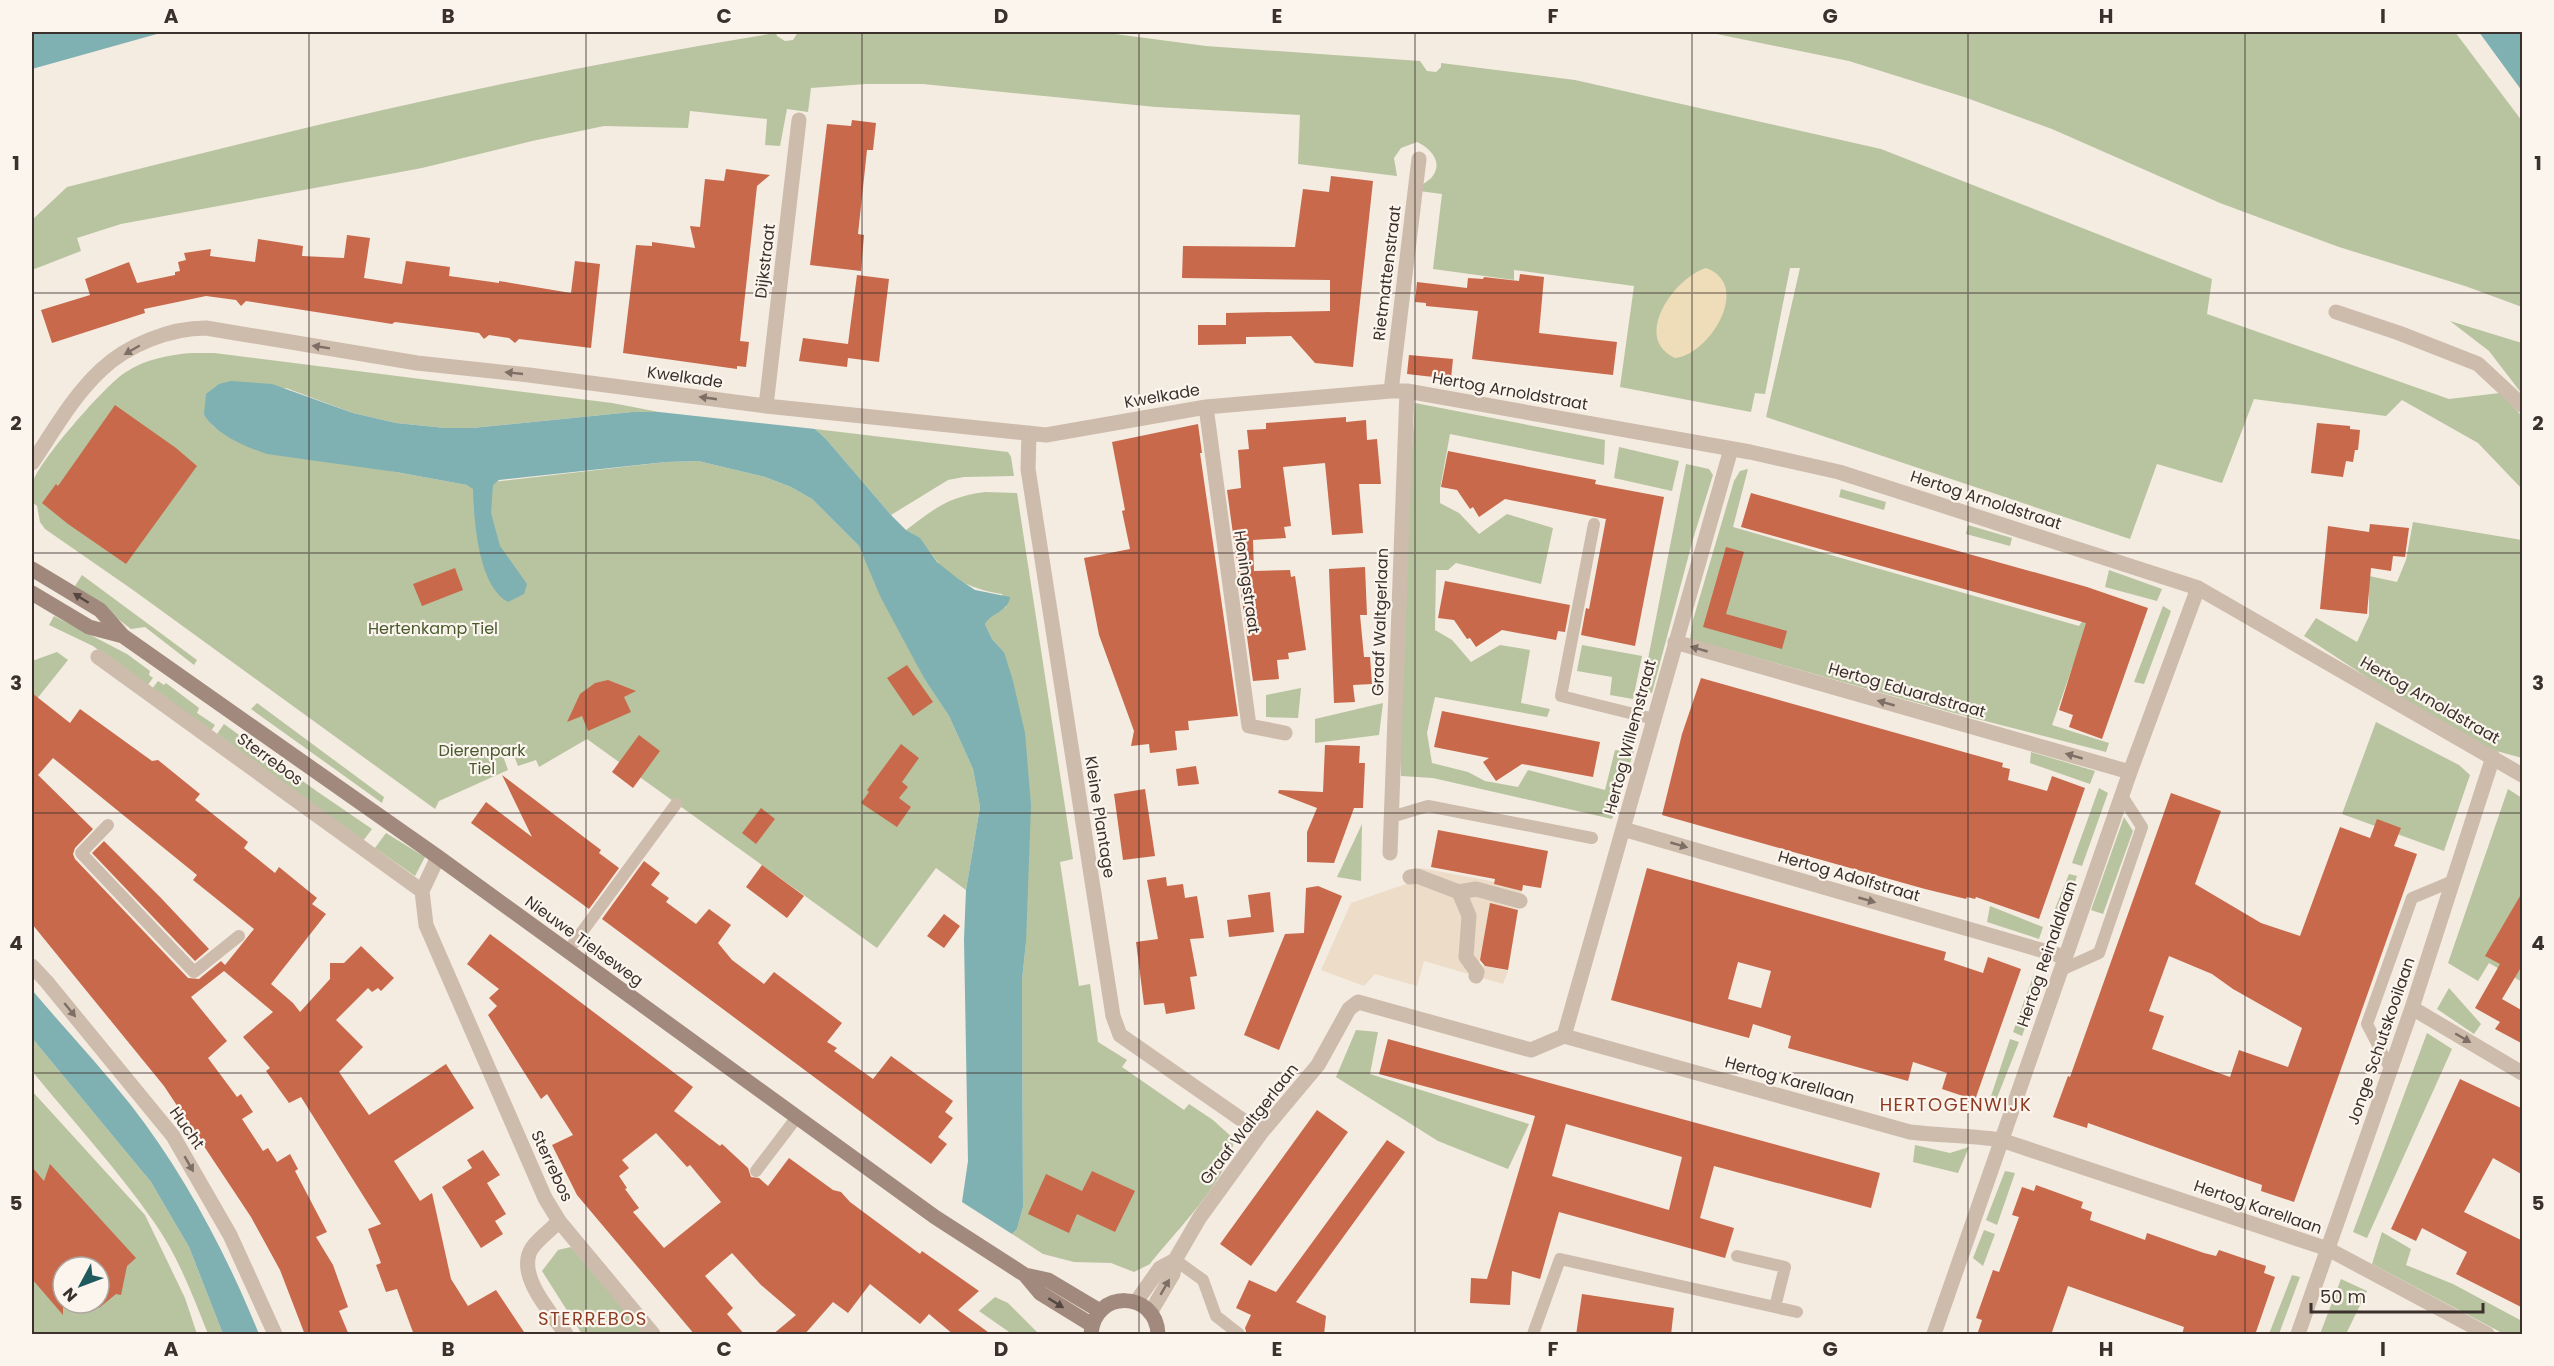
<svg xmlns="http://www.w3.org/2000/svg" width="2554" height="1366" font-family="Poppins,sans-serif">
<rect width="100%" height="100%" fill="#f4ebe1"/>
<path fill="#b8c4a0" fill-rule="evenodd" d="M798 32H1100L1206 46 1420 61 1427 71 1436 72 1441 67V63L1575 80 1881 149 2212 279 2207 314 2449 399 2500 393 2522 416V489L2478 443 2402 400 2386 416 2254 399 2222 483 2157 464 2130 539 1766 417 1800 268H1790L1765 394 1755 393 1751 412 1620 387 1634 286 1514 270V280L1433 269 1442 194 1419 191C1421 183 1427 183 1432 177 1444 162 1430 148 1417 142L1401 148 1394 158 1397 176 1298 164 1300 115 1156 107 923 84H866L811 88 808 112 787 109 780 146 765 145 767 119 690 111 688 128 604 126 532 141 422 168 121 224 77 238 81 251 32 270V220L67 187C302 127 537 71 776 33L777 36 785 41 793 40Z
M1707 32H2455L2522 121V307L2465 286 2339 247 2220 203 2052 129 1964 97 1849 61Z
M2450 321 2522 343V394L2489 351Z
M192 353H214L612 403 659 412H632L472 428H445L396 423 353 413 286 388 204 415 214 427 396 472 467 485 666 462 698 461 765 477 791 487 812 499 859 546 925 680 949 716 973 769 980 807 966 890 936 868 877 948 587 739 539 767 536 760 518 766 513 753 503 756 508 770 439 801 435 809 133 590 45 529 40 522 37 506 32 502C32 496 30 491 32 485 35 465 107 383 126 372 146 359 168 355 192 353Z
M1415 403 1605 440 1604 465 1450 434 1440 489V503L1459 513 1479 534 1507 514 1553 528 1541 584 1456 563 1448 570H1436L1435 630 1452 640 1471 662 1500 645 1530 650 1521 703 1550 709 1547 717 1435 697 1427 733 1432 763 1468 772 1485 781 1518 787 1528 770 1605 790 1615 750 1634 751 1612 819 1433 778 1401 776C1398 652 1407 527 1415 403Z
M815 429 1008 452 1011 457 1014 476 964 477 948 480 891 515 826 439Z
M1619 447 1679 461 1672 491 1614 478Z
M1686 464 1709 469 1713 475 1693 539 1652 693 1642 690Z
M1748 469 1733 527 2079 626 2083 620H2089L2052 725 2109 743 2106 752 1954 713 1690 639 1693 620 1734 481 1740 471Z
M1841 489 1886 502 1884 510 1839 497Z
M985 492 1017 493 1073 859 1060 862 1079 986 1090 984 1098 1042 1127 1060 1122 1067 1184 1110 1189 1104 1213 1120 1234 1139C1231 1177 1174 1233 1150 1264L1134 1272 1111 1263 1074 1262 1043 1254 1012 1234 1017 1229 1023 1207 1022 980 1026 942 1004 652 992 639 985 624 988 618 1006 607 1002 594C976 590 952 581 936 560 926 547 921 538 906 530 936 508 947 497 985 492Z
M2413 522 2522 540V758L2493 750 2408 704 2304 636 2316 618 2357 642 2369 616V576L2397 582 2406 560Z
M1968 525 2012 538 2010 546 1966 534Z
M2109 570 2162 589 2157 601 2105 587Z
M82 575 197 660 194 665 145 627 131 629 75 586Z
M2163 606 2171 611 2144 684 2134 682Z
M54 616 127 654 150 671 149 675 153 678 147 686 93 646 49 625Z
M1582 645 1642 656 1633 699 1610 695 1612 677 1577 671Z
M57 652 68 660 32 705V661Z
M158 681 164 685 166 683 199 708 197 713 215 725 211 731 152 689Z
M1301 688 1298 718 1266 717V695Z
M257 703 384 797 382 803 251 709Z
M1383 703 1379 735 1315 743V719Z
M2376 722 2459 765 2470 775 2444 851 2342 814Z
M224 724 315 790 372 829 363 841 217 734Z
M2031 752 2095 771 2090 784 2030 763Z
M2099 788 2108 793 2082 866 2072 863Z
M2508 789 2522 798V982L2489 963 2478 981 2448 963Z
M2124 817 2133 831 2103 914 2091 910Z
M1362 824 1361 881 1337 877Z
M386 833 425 857 415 876 375 848Z
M2069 874 2077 876 2062 922 2052 916Z
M1990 906 2043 927 2039 939 1987 922Z
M2034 974 2043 977 2022 1036 2013 1032Z
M2449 988 2481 1024 2474 1034 2437 1009Z
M1356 1030 1378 1032 1370 1074 1529 1124 1508 1169 1438 1141 1336 1077Z
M2427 1033 2452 1049 2367 1238 2353 1232Z
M32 1038 151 1182 189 1247 223 1334H208C193 1296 178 1256 154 1222 117 1169 73 1121 32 1071Z
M2010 1039 2019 1042 1995 1103 1990 1099Z
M32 1091 145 1215 185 1298 197 1334H34L32 1332ZM63 1267H99V1303H63Z
M1915 1145 1950 1153 1969 1147 1958 1173 1913 1162Z
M2005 1171 2015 1173 1997 1225 1986 1220Z
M1984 1230 1995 1234 1983 1266 1973 1258Z
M2382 1232 2411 1249 2406 1265 2453 1284 2522 1321V1334H2504L2372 1264Z
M571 1247 645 1334H582L542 1271 558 1250Z
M2292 1275 2300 1277 2279 1334H2269Z
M2341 1279 2367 1291 2346 1334H2320Z
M995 1297 1008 1303 1039 1334H1012L979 1311Z"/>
<path fill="#efdcb8" d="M1706 268C1753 285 1709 355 1675 358 1631 338 1675 277 1706 268Z"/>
<path fill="#ecdcc8" d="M1421 868 1522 887 1519 909 1490 904 1479 965 1508 971 1503 984 1424 961 1417 986 1375 974 1364 986 1321 970 1351 903 1409 883 1410 871Z"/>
<path fill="#7fb0b2" d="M32 32H164L32 69Z
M2479 32H2522V91Z
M231 381 272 384 353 413 396 423 445 428H472L632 412H659L815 429 826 439 891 515 906 530 920 538 937 562 957 578 975 590 1010 597C1008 612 992 612 985 624L992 639 1004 652 1013 681 1025 733 1031 805 1026 942 1022 980 1023 1207 1017 1229 1012 1234 962 1202 968 1161 964 939 966 890 980 807 973 769 949 716 925 680 880 596 859 546 812 499 791 487 765 477 698 461 666 462 499 480 493 485 491 513 500 546 527 584 524 594 508 602C478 586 474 521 473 489L467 485 396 472 267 454C246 447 217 435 204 415L206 394 219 384Z
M32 990C64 1028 99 1065 130 1104 184 1173 226 1253 259 1334H223L189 1247 151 1182 32 1038Z"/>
<path fill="#c8694b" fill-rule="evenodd" d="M852 120 876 123 873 150H867L858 234 864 235 861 271 810 265 827 124 851 126Z
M726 169 770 175 757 186 740 341 749 342 746 367 737 366V369L623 353 636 245 652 246V242L695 248 690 226 700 227 705 179 724 181Z
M1331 176 1373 181 1353 367 1315 363 1291 336 1246 337V344L1198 345V325H1226V313L1330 311V280L1182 278 1183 246 1295 247 1303 189 1329 192Z
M347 235 370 238 364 278 402 284 406 261 450 267 449 276 499 283V281L571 293 575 261 600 264 591 348 519 339 515 343 509 338 489 335 484 339 479 333 472 332 395 322 392 324 246 301 241 306 236 300 206 296 144 309 145 313 52 343 41 310 90 295 85 279 129 262 137 283 175 275V272L180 271 178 262 186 260 184 253 211 249 210 256 255 262 258 239 303 246 302 256 344 258Z
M1520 274 1544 277 1539 333 1617 342 1613 375 1472 359 1478 311 1426 306V303L1415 302 1417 282 1467 288 1468 278 1483 279 1484 277 1519 281Z
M857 275 889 279 879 362 848 358 847 367 799 361 803 338 848 344Z
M1409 355 1453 359 1451 379 1407 374Z
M115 405 176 448 197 466 126 564 68 524 42 503 56 484 58 486Z
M1346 417V422L1366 420 1367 440 1377 439 1381 484H1359L1363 533 1332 535 1325 463 1283 467 1291 526 1284 527 1286 538 1253 540 1254 571 1290 570 1291 577 1295 576 1306 650 1288 653 1289 659 1277 660 1279 679 1253 681 1227 490 1241 488 1238 450 1249 449 1247 430 1266 429V423Z
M2317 423 2350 426V429L2360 430 2358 450H2355L2353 462 2346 461 2343 477 2311 473Z
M1198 424 1202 453H1200L1238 716 1188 721 1189 730 1175 731 1177 750 1150 753 1149 744 1131 746 1134 731 1099 635 1084 558 1130 549 1122 511 1125 510 1112 442Z
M1448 451 1596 480 1595 484 1664 497 1635 646 1581 635 1586 608 1589 609 1606 519 1505 499 1479 517 1473 507 1470 509 1457 490 1441 487Z
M1751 493 2087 587 2148 608 2102 739 2069 727 2073 715 2059 710 2086 623 1741 527Z
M2370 524 2409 528 2405 557 2393 556 2391 571 2371 568 2367 614 2320 609 2328 526 2369 532Z
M1726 547 1744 552 1726 614 1787 631 1782 649 1703 627Z
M1365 567 1367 615H1360L1364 657H1370L1372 684 1353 685 1355 702 1334 703 1329 569Z
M455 568 463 590 422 606 413 584Z
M1445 581 1570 605 1565 632 1558 631 1556 640 1502 630 1476 647 1470 638 1467 639 1454 620 1438 618Z
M907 665 933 702 913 716 887 678Z
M1701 678 2003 763 2002 767 2010 769 2008 780 2047 791 2052 776 2085 788 2039 919 1976 897 1975 899 1967 897 1966 899 1925 889 1662 815 1682 734Z
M608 680 636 691 624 697 631 712 588 731 582 716 567 722 580 694 595 683Z
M32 693 70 723 80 709 152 761 158 760 200 794 195 800 248 842 244 848 275 873 279 867 317 898 312 904 326 914 271 984 293 1003 300 1012 330 979V963H344L361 946 394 978 381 991 378 988 372 992 368 988 336 1020 363 1047 339 1072 369 1115 446 1064 474 1108 394 1161 420 1201 432 1193 451 1279 468 1306 496 1290 526 1335H414L397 1289 386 1292 376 1265 381 1263 368 1229 381 1224 301 1097 289 1103 266 1071 270 1068 243 1037 273 1012 224 971 191 997 227 1041 208 1058 237 1097 241 1094 253 1112 242 1119 263 1151 268 1148 277 1162 290 1154 298 1169 295 1171 327 1232 316 1237 333 1265 348 1307 339 1311 349 1335H305L280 1270 251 1217 164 1086 32 924ZM53 758 197 875 193 880 254 929 225 965 221 961 199 979 188 978 75 859 73 854 75 848 93 829 38 775Z
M1442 711 1600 742 1593 777 1522 764 1496 781 1483 762 1489 758 1434 747Z
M639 735 660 751 633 788 612 772Z
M901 744 919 758 902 782 908 787 899 798 911 807 897 827 861 803 869 792 867 790Z
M1325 745 1360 746 1359 763H1365L1363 808H1354L1334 863 1307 862V832L1317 808 1278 793 1279 790 1323 792Z
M1196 766 1199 784 1178 786 1176 769Z
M502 775 601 850 599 853 619 868 589 909 471 823 486 802 532 837Z
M1145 789 1155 856 1123 860 1114 794Z
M2171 793 2221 811 2195 884 2261 923 2300 936 2340 827 2370 838 2377 819 2401 828 2394 846 2417 854 2294 1202 2261 1191 2262 1185 2088 1123 2087 1128 2053 1117 2068 1076 2070 1077ZM2169 956 2212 974 2233 989 2302 1028 2288 1067 2239 1050 2230 1077 2152 1049 2164 1016 2149 1011Z
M761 808 775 819 756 844 742 833Z
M1438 830 1548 851 1541 888 1523 885 1522 891 1494 884 1495 879 1431 867Z
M104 841 161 898 209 949 195 961 92 853Z
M644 861 660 873 651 885 669 898 666 902 696 924 709 909 731 925 718 943 732 960 764 984 774 972 842 1023 827 1042 837 1048 834 1051 873 1079 891 1056 953 1101 945 1112 953 1118 938 1137 947 1144 931 1164 602 919Z
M762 865 804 896 787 918 746 887Z
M1647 868 1946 952 1944 960 1983 973 1988 957 2021 969 1975 1100 1942 1089 1947 1073 1913 1062 1908 1081 1788 1048 1791 1036 1753 1024 1749 1038 1611 1000ZM1738 962 1771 971 1761 1008 1728 999Z
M1166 877 1167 886 1183 884 1185 898 1197 896 1204 938 1190 939 1197 976 1190 977 1195 1009 1166 1014 1164 1003 1144 1005 1136 942 1158 939 1147 880Z
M1318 886 1342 896 1279 1050 1244 1035 1285 934 1304 933 1306 888Z
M2523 891V964L2502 999 2523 1011V1044L2495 1029 2500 1022 2475 1008 2500 964 2485 956Z
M1270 892 1274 932 1229 937 1227 920 1251 917 1248 895Z
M1490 903 1518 910 1508 970 1485 966 1480 960Z
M944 914 960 926 944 948 927 936Z
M490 934 693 1087 674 1111 720 1146 722 1144 748 1168 751 1177 759 1178 768 1186 789 1158 833 1190 841 1192 850 1202 920 1254 922 1251 979 1291 958 1310 992 1335H954L929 1314 920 1324 870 1284 848 1313 833 1302 804 1335H772L796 1315 761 1285 732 1253 705 1276 733 1308 727 1314 745 1335H695L577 1195 552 1145 573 1135 547 1094 541 1099 488 1015 497 1006 489 998 499 989 467 964ZM656 1133 687 1167 690 1165 721 1202 664 1248 633 1212 639 1208 625 1189 627 1188 619 1176 629 1168 622 1160Z
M1388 1039 1880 1173 1871 1208 1714 1166 1700 1218 1734 1228 1725 1258 1559 1212 1540 1279 1512 1271 1510 1305 1470 1303 1471 1278 1487 1279 1535 1116 1379 1074ZM1566 1124 1682 1157 1669 1210 1552 1176Z
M2460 1079 2523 1109V1175L2493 1158 2464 1212 2523 1241V1308L2456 1274 2467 1252 2422 1228 2416 1241 2391 1229Z
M1317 1110 1348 1132 1251 1266 1220 1244Z
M1387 1140 1405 1152 1296 1302 1326 1316 1324 1335H1247L1245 1328 1251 1315 1236 1308 1249 1280 1276 1292Z
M483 1150 500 1175 487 1183 506 1214 495 1221 503 1234 481 1248 442 1187 472 1168 467 1160Z
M50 1164 136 1258 127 1266 121 1295 116 1294 99 1308V1267H63V1315L32 1279V1167L44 1181Z
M1092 1171 1135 1191 1115 1232 1077 1214 1069 1233 1028 1214 1046 1174 1082 1191Z
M2036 1185 2083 1202 2081 1208 2092 1212 2090 1220 2145 1240 2147 1233 2204 1253 2216 1256 2219 1250 2266 1266 2264 1273 2275 1277 2255 1335H2182L2184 1327 2068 1286 2051 1335H1977L1982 1320 1976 1318 1993 1270 1999 1272 2019 1217 2012 1215 2022 1187 2034 1191Z
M1582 1294 1674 1308 1671 1335H1576Z"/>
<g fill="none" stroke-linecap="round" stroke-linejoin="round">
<path stroke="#cdbbac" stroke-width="12" d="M1594 524 1561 696 1654 719
M1391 817 1428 806 1592 838
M108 825 81 853 194 972 239 936
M568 951 676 804
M2061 970 2099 953 2142 827 2122 796
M2391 1070 2367 1024 2412 898 2453 881
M756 1171 797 1117
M1737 1256 1785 1267 1775 1307
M1175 1260 1203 1280 1216 1316 1239 1334
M1533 1334 1560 1259 1797 1312"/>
<path stroke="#cdbbac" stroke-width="15" d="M1410 877 1417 876 1459 892 1469 916 1466 957 1477 972 1476 976
M1459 892 1476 889 1520 901"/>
<path stroke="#cdbbac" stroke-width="15" d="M2336 312 2399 333 2478 364 2522 405
M1391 391 1419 159
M766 406 799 120
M1206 407 1249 726 1285 733
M1029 433 1028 469 1113 1016 1120 1035 1261 1133
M32 463C53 432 73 396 101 370 127 345 170 328 206 328L417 363 529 375 766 406 1046 435 1206 407 1391 391H1407L1750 452 1839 472 2198 588 2522 775
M1675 642 2130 772
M98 657 422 891
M1623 829 2065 957
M1390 853 1407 391
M438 857 422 891 426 925 545 1198 559 1221
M32 966 46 981 173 1136 230 1235 275 1334
M2412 1008 2522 1073
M1564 1036 1731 449
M1136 1302 1160 1268 1175 1260
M1150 1313 1173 1274 1175 1260 1200 1217 1261 1133 1318 1065 1349 1009 1358 1002 1531 1050 1564 1036 1910 1132C1942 1136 1970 1135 2001 1140L2328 1249 2487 1334
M566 1334C551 1313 515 1274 532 1248 539 1238 551 1230 559 1221L653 1334
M1934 1334 2130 772 2198 588
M2298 1334 2412 1008 2493 757"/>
<path stroke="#a18a7d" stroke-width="15" d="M32 569 100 610 123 636 438 857 935 1217 1025 1275 1048 1280 1100 1311
M32 593 89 627 123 636
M1025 1275 1040 1293 1092 1325
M1091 1334C1094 1289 1156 1290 1158 1334"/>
</g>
<defs><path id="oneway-solid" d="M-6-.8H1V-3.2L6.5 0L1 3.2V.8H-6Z" transform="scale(1.5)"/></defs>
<g fill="#7d6f65">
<use href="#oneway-solid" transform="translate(321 347) rotate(-171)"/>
<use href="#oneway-solid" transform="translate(132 350) rotate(150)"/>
<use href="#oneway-solid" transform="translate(514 373) rotate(-174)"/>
<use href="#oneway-solid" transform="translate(708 398) rotate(-172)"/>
<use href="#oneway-solid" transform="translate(1699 649) rotate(-164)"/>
<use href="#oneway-solid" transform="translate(1886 703) rotate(-164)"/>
<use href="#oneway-solid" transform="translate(2074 756) rotate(-164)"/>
<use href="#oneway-solid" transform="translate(1679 845) rotate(16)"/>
<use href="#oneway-solid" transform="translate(1867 900) rotate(16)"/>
<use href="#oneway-solid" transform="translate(70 1010) rotate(51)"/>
<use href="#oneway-solid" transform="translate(2463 1038) rotate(30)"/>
<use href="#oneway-solid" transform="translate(189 1164) rotate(60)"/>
<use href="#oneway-solid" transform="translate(1165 1287) rotate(-60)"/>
</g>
<g fill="#544640">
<use href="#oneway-solid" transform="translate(81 598) rotate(-148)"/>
<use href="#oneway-solid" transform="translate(1056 1303) rotate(32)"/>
</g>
<path fill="none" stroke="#3b302b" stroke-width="1.5" stroke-opacity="0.55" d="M309 32V1334M586 32V1334M862 32V1334M1139 32V1334M1415 32V1334M1692 32V1334M1968 32V1334M2245 32V1334M32 293H2522M32 553H2522M32 813H2522M32 1073H2522"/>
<g text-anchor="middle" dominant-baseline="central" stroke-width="4.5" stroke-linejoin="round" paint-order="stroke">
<g font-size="16" fill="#3b302b" stroke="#fbf5ee">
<text transform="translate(765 261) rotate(-83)">Dijkstraat</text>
<text transform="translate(1387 273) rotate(-83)">Rietmattenstraat</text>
<text transform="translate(685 377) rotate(8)">Kwelkade</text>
<text transform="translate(1510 391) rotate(10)">Hertog Arnoldstraat</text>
<text transform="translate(1162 396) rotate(-10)">Kwelkade</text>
<text transform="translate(1986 500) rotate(18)">Hertog Arnoldstraat</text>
<text transform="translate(1247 582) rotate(82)">Honingstraat</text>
<text transform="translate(1380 622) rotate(-88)">Graaf Waltgerlaan</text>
<text transform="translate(1907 690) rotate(16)">Hertog Eduardstraat</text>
<text transform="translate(2430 700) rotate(30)">Hertog Arnoldstraat</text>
<text transform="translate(1630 737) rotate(-75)">Hertog Willemstraat</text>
<text transform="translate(270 759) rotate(36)">Sterrebos</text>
<text transform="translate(1100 817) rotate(81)">Kleine Plantage</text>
<text transform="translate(1849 876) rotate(16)">Hertog Adolfstraat</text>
<text transform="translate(584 941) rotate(36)">Nieuwe Tielseweg</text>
<text transform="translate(2047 954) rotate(-71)">Hertog Reinaldlaan</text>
<text transform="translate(2381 1041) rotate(-71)">Jonge Schutskooilaan</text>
<text transform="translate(1790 1080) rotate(16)">Hertog Karellaan</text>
<text transform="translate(1249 1124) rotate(-52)">Graaf Waltgerlaan</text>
<text transform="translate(187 1128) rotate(55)">Hucht</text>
<text transform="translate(552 1166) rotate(65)">Sterrebos</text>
<text transform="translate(2258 1207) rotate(19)">Hertog Karellaan</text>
</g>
<g font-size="16" fill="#4a5a2e" stroke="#fbf5ee">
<text x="433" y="628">Hertenkamp Tiel</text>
<text x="482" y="750">Dierenpark<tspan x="482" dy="18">Tiel</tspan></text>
</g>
<g font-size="18" letter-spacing="1.5" fill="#8c3b22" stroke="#fbf5ee">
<text x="1956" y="1104">HERTOGENWIJK</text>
<text x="593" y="1318">STERREBOS</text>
</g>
</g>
<rect width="2554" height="1366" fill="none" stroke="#fbf5ee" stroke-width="66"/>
<g transform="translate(81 1285) rotate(229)"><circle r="28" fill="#fbf5ee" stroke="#aea6a0" stroke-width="1.5"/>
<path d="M0-4.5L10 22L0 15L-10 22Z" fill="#1f5a5e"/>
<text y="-9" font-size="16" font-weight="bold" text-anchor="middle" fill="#3b302b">N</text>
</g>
<path d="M2311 1303v9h172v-9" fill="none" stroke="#3b302b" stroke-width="3"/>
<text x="2320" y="1303" font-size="18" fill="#3b302b" stroke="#fbf5ee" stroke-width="4.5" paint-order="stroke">50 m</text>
<rect x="33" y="33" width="2488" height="1300" fill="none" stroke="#3b302b" stroke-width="2"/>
<g font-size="20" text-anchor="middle" font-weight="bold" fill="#3b302b">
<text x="171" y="23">A</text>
<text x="448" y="23">B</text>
<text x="724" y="23">C</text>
<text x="1001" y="23">D</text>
<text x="1277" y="23">E</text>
<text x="1553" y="23">F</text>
<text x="1830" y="23">G</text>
<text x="2106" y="23">H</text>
<text x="2383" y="23">I</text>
<text x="16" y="170">1</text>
<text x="2538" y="170">1</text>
<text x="16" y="430">2</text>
<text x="2538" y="430">2</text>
<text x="16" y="690">3</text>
<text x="2538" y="690">3</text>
<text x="16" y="950">4</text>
<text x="2538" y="950">4</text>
<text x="16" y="1210">5</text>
<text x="2538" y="1210">5</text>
<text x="171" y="1356">A</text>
<text x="448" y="1356">B</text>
<text x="724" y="1356">C</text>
<text x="1001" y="1356">D</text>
<text x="1277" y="1356">E</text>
<text x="1553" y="1356">F</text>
<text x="1830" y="1356">G</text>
<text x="2106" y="1356">H</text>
<text x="2383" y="1356">I</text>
</g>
</svg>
